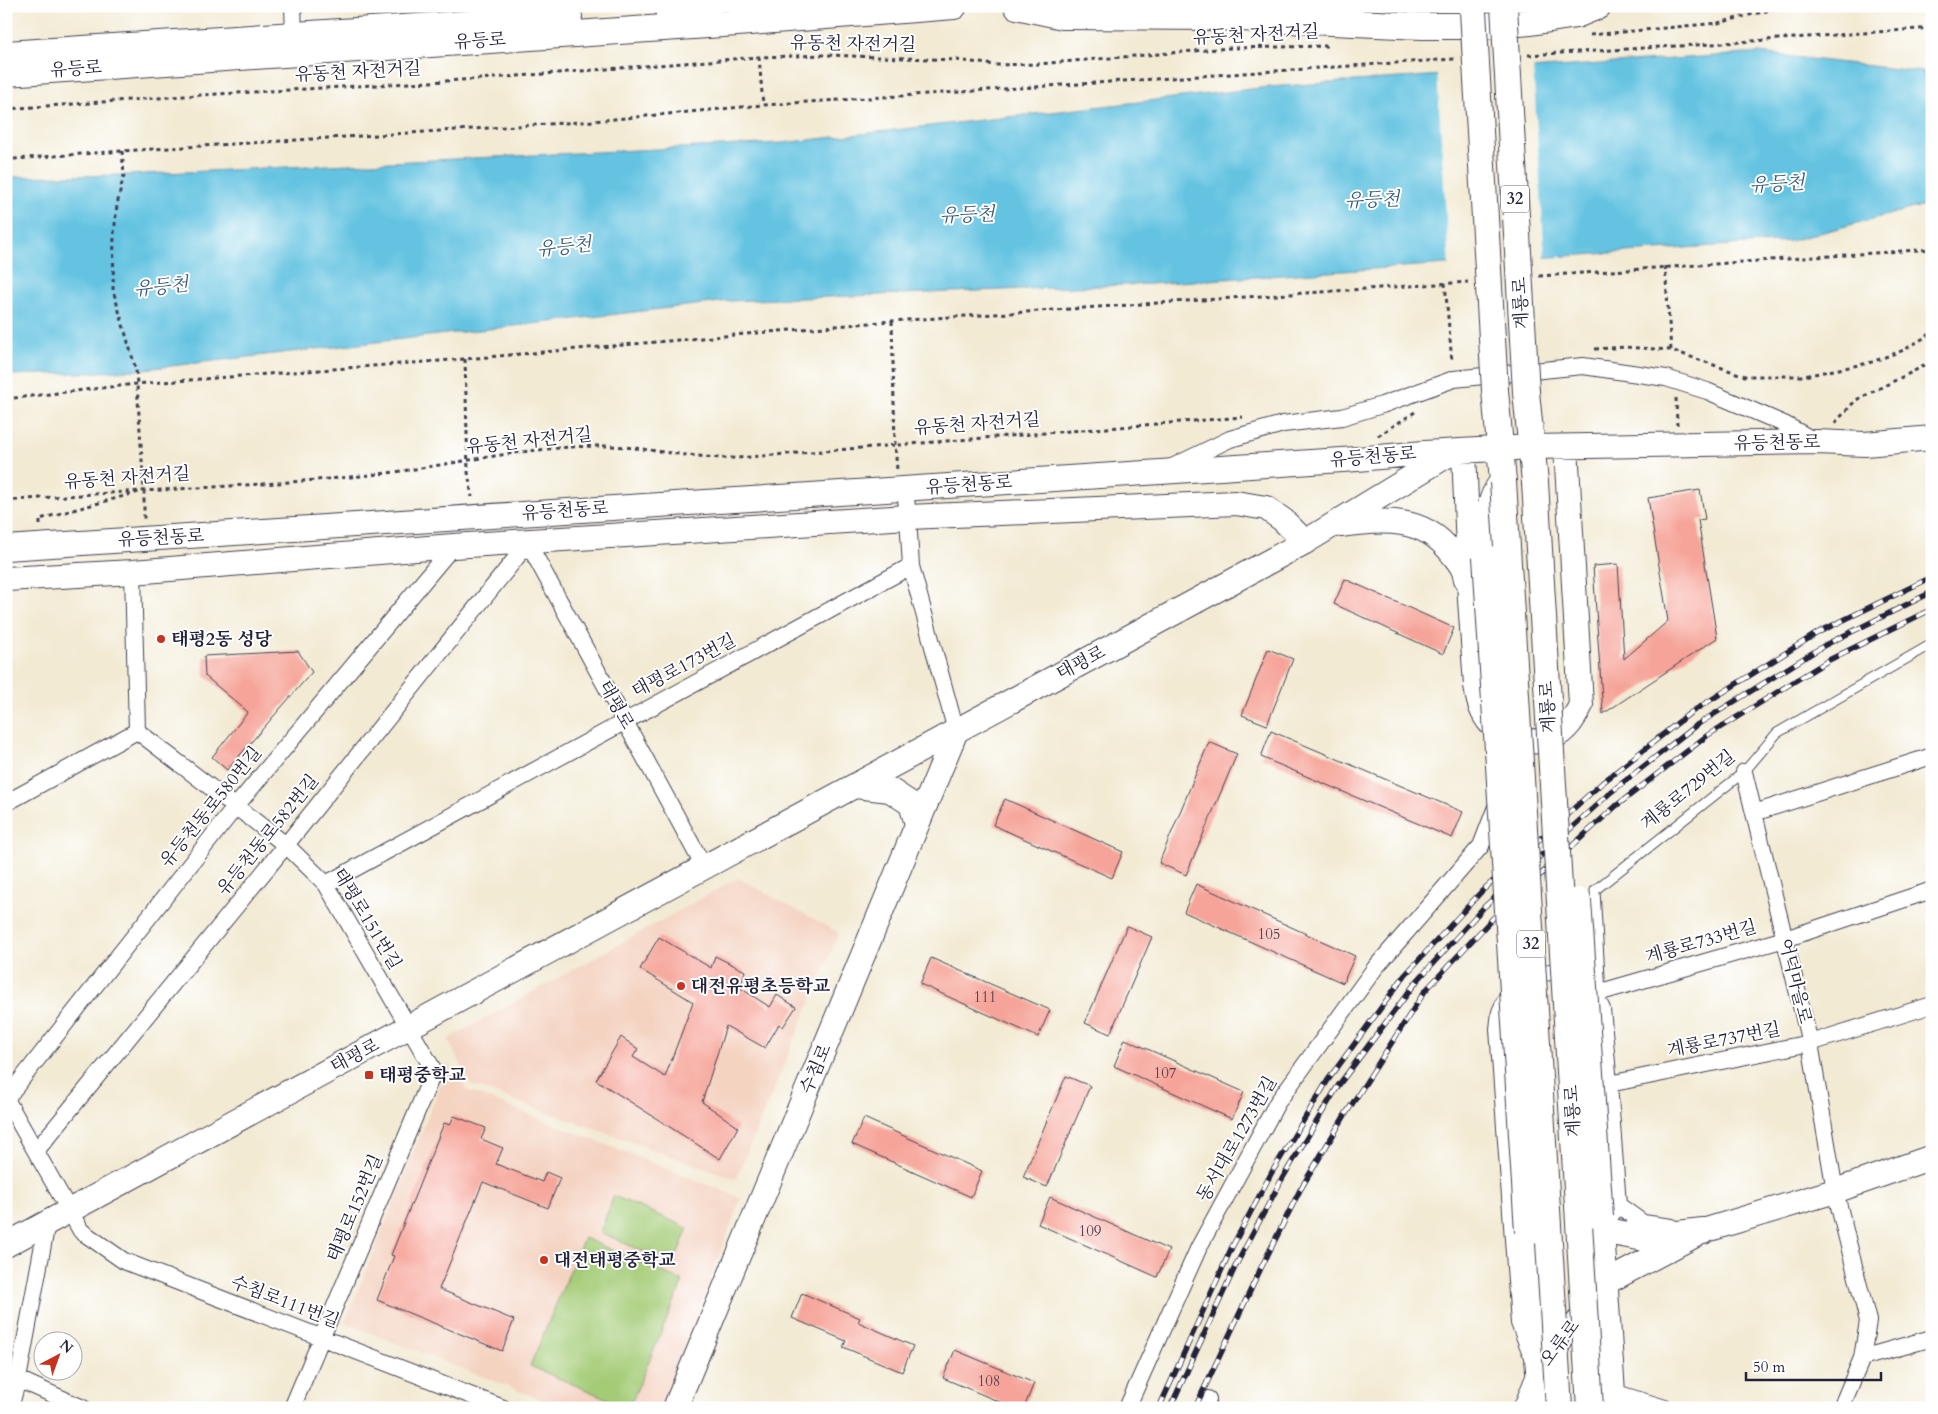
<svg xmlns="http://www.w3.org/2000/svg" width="1938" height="1414" font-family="Cardo,'Noto Serif KR',serif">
<rect width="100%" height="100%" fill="#fff"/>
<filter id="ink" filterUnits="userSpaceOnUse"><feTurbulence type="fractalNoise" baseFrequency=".02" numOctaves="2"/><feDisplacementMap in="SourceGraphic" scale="10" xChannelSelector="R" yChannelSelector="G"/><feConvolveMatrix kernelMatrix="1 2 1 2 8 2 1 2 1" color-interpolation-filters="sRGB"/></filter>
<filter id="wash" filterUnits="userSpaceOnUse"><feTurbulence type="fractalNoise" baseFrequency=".0096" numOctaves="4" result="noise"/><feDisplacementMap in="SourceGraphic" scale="20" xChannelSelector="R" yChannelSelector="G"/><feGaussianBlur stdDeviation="1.12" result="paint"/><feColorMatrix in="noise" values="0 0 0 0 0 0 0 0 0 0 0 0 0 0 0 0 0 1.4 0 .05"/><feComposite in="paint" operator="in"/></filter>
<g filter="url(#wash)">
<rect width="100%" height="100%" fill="#f2ead3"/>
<path fill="#f4d3c1" d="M738 878 839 933 736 1179 471 1085 448 1039Z
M449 1064 467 1090 741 1198 662 1408H563L345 1323Z"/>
<path fill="#a4cc77" stroke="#637759" d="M614 1196 688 1228 673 1265 600 1232Z
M584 1238 683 1281 629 1408 530 1366Z"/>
<path fill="#63c3e1" stroke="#42728e" d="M1759 53 1932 73V203L1790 241 1149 284 729 301 136 370 79 373 6 375V177L124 175 782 143 1269 87Z"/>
<path fill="#f2ead3" d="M1533 66 1545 260 1449 266 1437 72Z"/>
<g id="blocks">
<path fill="#f6a499" d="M1700 490 1705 519 1698 520 1717 638 1603 714 1593 566 1618 564 1624 659 1668 621 1648 498Z
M1345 579 1454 628 1443 654 1334 604Z
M1268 649 1293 659 1267 725 1242 715Z
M298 651 312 672 227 770 212 757 248 712 205 676 204 656Z
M1271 731 1463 812 1452 838 1261 757Z
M1209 742 1237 754 1186 875 1159 863Z
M1005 799 1123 852 1112 878 993 825Z
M1196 884 1355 956 1343 983 1184 912Z
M1127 926 1152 937 1110 1034 1085 1023Z
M659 937 711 968 715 956 745 971 740 988 770 1007 777 995 796 1007 783 1027 779 1024 765 1048 726 1026 702 1102 738 1127 720 1159 596 1080 621 1037 638 1049 633 1057 665 1077 693 1002 640 969Z
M931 958 1050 1010 1038 1037 920 984Z
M1125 1039 1244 1092 1232 1119 1114 1066Z
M1066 1076 1090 1086 1047 1187 1023 1177Z
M454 1116 486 1128 481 1139 503 1148 496 1164 542 1182 546 1172 560 1178 548 1208 483 1182 439 1289 514 1320 502 1351 377 1300 394 1256 391 1255 444 1123 450 1125Z
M864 1118 982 1171 971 1197 852 1144Z
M1050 1197 1169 1250 1157 1277 1038 1224Z
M802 1293 860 1318 858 1322 913 1346 902 1372 843 1347 846 1341 792 1318Z
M955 1350 1034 1383 1024 1408H1014L943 1378Z"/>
</g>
</g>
<g filter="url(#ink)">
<use href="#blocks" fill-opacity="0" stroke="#414052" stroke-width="1"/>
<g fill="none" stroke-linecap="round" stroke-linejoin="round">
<defs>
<path id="service" d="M1601 994 1595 890 1744 772 1777 733 1932 644"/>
<path id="minor" d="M293 6 294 35
M1172 467 1230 439 1283 424 1342 417 1382 405 1454 379 1583 366 1666 378 1707 391 1784 424 1815 441
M905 489 908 517 911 566 956 731
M133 572 137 731
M1744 772 1810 1043 1835 1191 1868 1321 1862 1358 1841 1408
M6 803 137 731 286 845 326 884 434 1071 292 1408
M1754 813 1932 756
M326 884 911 566
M1594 994 1785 939 1932 890
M1609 1084 1810 1043 1932 1005
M6 1099 237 805 453 546
M6 1099 81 1231 124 1261 503 1408
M36 1151 286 845 528 543 704 867
M1618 1205 1643 1223 1671 1227
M1530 1351 1519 1323 1498 1029 1500 1012 1507 996 1518 983 1533 975 1550 972 1567 974 1582 982 1594 994 1602 1009 1609 1084 1618 1205 1601 1230
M1862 1358 1932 1338
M18 1379 83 1408
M1613 1392 1665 1408
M10 1408 18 1379 47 1223
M1127 1408 1199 1247 1277 1103 1375 968 1481 846 1497 804
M1204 1408 1208 1399"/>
<path id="tertiary" d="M1524 1408 1539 1371 1589 1305"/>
<path id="secondary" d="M1464 451 1470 600 1476 685C1477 694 1479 704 1483 712 1495 737 1528 748 1553 737 1567 731 1575 717 1581 705L1566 447
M1341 525C1383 520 1422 515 1451 552 1458 561 1464 567 1466 579
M6 548 1357 459 1424 453 1532 447 1817 442 1865 444 1932 438
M6 579 133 572 453 546 908 517 1236 503 1266 508 1283 520 1305 542
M855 786 890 790 911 804 917 824
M6 1245 1305 542 1451 453
M1605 1283 1703 1231 1835 1191 1932 1157
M675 1408 956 731"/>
<path id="primary" d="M1017 6 1063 16 1218 17 1422 26H1481L1531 22 1576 15 1598 6
M668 10 709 6
M6 54 569 17
M6 73 737 23 954 6
M1526 392 1535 482
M1486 557C1487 530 1486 502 1503 481L1495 390
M1600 1217 1613 1408
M1601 1230 1644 1238 1703 1231
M1528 1232 1542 1408"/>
</defs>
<use href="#service" stroke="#414052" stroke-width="11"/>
<use href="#minor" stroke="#414052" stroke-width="18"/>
<use href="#tertiary" stroke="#414052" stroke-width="23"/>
<use href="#secondary" stroke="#414052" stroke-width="26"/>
<use href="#primary" stroke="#414052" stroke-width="28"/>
<path stroke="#414052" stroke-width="3" stroke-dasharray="4 4" stroke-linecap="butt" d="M1590 35 1718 23 1786 6
M1528 55 1711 44 1932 28
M759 57 763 105
M6 109 184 96 480 79 759 57 827 55 956 60 995 65 1038 64 1230 48 1329 46
M122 151 124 175 117 205 114 234 113 290 136 370 144 490V519
M6 157 14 159 122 151 582 122 763 105 1455 59
M1665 266 1671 350
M1539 276 1932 249
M1445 283 1452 362
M892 321 895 444 897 470
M1595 349 1625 347 1671 350 1745 376H1804L1869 363 1904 350 1932 333
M465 359 468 472 472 497
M1676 398 1677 425
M6 399 136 384 465 359 892 321 1468 282
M1835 423 1856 400 1926 365 1932 360
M1378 436 1415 412
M6 501C121 490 235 488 350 477 436 470 521 445 609 446 639 447 669 454 699 456 711 458 724 458 737 458L1243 417
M40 525V519L139 492"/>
<use href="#service" stroke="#fff" stroke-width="9"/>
<use href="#minor" stroke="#fff" stroke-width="16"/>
<use href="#tertiary" stroke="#fff" stroke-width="21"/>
<use href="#secondary" stroke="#fff" stroke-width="24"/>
<use href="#primary" stroke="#fff" stroke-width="26"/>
<defs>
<path id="rail" d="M1159 1408 1232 1247 1272 1172 1328 1080 1405 975 1482 891 1602 783 1690 713 1819 632 1932 577
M1170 1408 1236 1265 1282 1179 1338 1086 1417 981 1484 907 1611 792 1695 726 1825 645 1932 592
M1195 1408 1261 1268 1300 1190 1345 1115 1425 991 1493 918 1616 806 1708 735 1829 660 1932 609"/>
</defs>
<use href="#rail" stroke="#22223b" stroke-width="5.5"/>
<use href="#rail" stroke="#fff" stroke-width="4" stroke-dasharray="11" stroke-linecap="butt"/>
<defs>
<path id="primary-bridge" d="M1504 6 1526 392
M1473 11 1495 390
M1503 481 1559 1408
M1535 482 1590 1408
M1486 557 1528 1232
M1578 901 1600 1217"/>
</defs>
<use href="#primary-bridge" stroke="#414052" stroke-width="28" stroke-linecap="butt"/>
<use href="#primary-bridge" stroke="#fff" stroke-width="26"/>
</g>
</g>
<g fill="#c8321e" stroke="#fff" stroke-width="2">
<circle cx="161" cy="639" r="5"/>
<circle cx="681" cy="986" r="5"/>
<rect x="364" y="1070" width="10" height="10" rx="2.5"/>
<circle cx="544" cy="1260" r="5"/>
</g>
<g text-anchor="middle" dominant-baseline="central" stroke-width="4" stroke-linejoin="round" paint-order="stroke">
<g font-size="15" fill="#574252">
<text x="1269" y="934">105</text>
<text x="985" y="997">111</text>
<text x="1165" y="1073">107</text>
<text x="1090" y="1231">109</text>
<text x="989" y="1381">108</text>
</g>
<g fill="#fff" stroke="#646476" stroke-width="1">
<rect x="1501" y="185.5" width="28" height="27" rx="4"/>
<rect x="1517" y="930.5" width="28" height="27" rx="4"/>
</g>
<g font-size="16" font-weight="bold" fill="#22223b">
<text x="1515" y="199">32</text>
<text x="1531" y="944">32</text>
</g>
<g font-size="18" fill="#22223b" stroke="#fff">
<text transform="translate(1256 35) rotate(-3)">유동천 자전거길</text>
<text transform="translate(480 41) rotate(-4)">유등로</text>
<text transform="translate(853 44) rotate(1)">유동천 자전거길</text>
<text transform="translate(76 69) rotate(-4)">유등로</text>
<text transform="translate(358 72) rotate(-3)">유동천 자전거길</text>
<text transform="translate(1521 303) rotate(-93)">계룡로</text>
<text transform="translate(977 424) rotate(-4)">유동천 자전거길</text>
<text transform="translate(529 441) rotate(-6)">유동천 자전거길</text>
<text transform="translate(1777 443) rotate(-1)">유등천동로</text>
<text transform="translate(1373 457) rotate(-5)">유등천동로</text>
<text transform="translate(127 478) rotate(-4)">유동천 자전거길</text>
<text transform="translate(969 485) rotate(-4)">유등천동로</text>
<text transform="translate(565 511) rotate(-4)">유등천동로</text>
<text transform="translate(161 538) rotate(-3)">유등천동로</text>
<text transform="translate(1081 663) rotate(-28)">태평로</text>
<text transform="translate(684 666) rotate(-28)">태평로173번길</text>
<text transform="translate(616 705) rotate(61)">태평로</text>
<text transform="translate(1548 707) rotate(-93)">계룡로</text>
<text transform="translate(1688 790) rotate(-39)">계룡로729번길</text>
<text transform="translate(211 807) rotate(-51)">유등천동로580번길</text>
<text transform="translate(268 835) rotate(-51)">유등천동로582번길</text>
<text transform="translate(367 919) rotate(59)">태평로151번길</text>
<text transform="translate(1701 942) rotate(-16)">계룡로733번길</text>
<text transform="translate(1795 981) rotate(76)">어덕마을로</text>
<text transform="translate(1724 1040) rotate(-11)">계룡로737번길</text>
<text transform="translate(355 1056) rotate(-28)">태평로</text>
<text transform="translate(816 1069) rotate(-67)">수침로</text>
<text transform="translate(1573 1111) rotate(-93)">계룡로</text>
<text transform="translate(1237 1139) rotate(-60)">동서대로1273번길</text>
<text transform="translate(355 1208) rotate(-67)">태평로152번길</text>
<text transform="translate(285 1302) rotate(21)">수침로111번길</text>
<text transform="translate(1560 1343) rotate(-53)">오류로</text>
</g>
<g font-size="18" font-weight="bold" fill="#22223b" stroke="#fff" text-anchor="start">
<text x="171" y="639">태평2동 성당</text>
<text x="691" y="986">대전유평초등학교</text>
<text x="379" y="1075">태평중학교</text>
<text x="554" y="1260">대전태평중학교</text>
</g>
<g font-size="19" font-style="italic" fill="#395a75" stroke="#fff">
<text transform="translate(1777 184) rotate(-3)">유등천</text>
<text transform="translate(1372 200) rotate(-2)">유등천</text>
<text transform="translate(967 215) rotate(-2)">유등천</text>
<text transform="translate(564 247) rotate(-6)">유등천</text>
<text transform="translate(161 287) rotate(-6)">유등천</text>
</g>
</g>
<rect width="1938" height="1414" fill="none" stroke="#fff" stroke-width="25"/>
<g transform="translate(58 1356) rotate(41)"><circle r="24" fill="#ffffff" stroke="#a7a7b1"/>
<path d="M0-4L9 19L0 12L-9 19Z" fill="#c8321e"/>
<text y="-8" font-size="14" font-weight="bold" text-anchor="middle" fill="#22223b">N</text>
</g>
<path d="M1746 1372v8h135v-8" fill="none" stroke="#22223b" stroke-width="2.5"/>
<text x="1753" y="1372" font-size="15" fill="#22223b" stroke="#ffffff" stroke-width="4" paint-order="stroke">50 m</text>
</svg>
